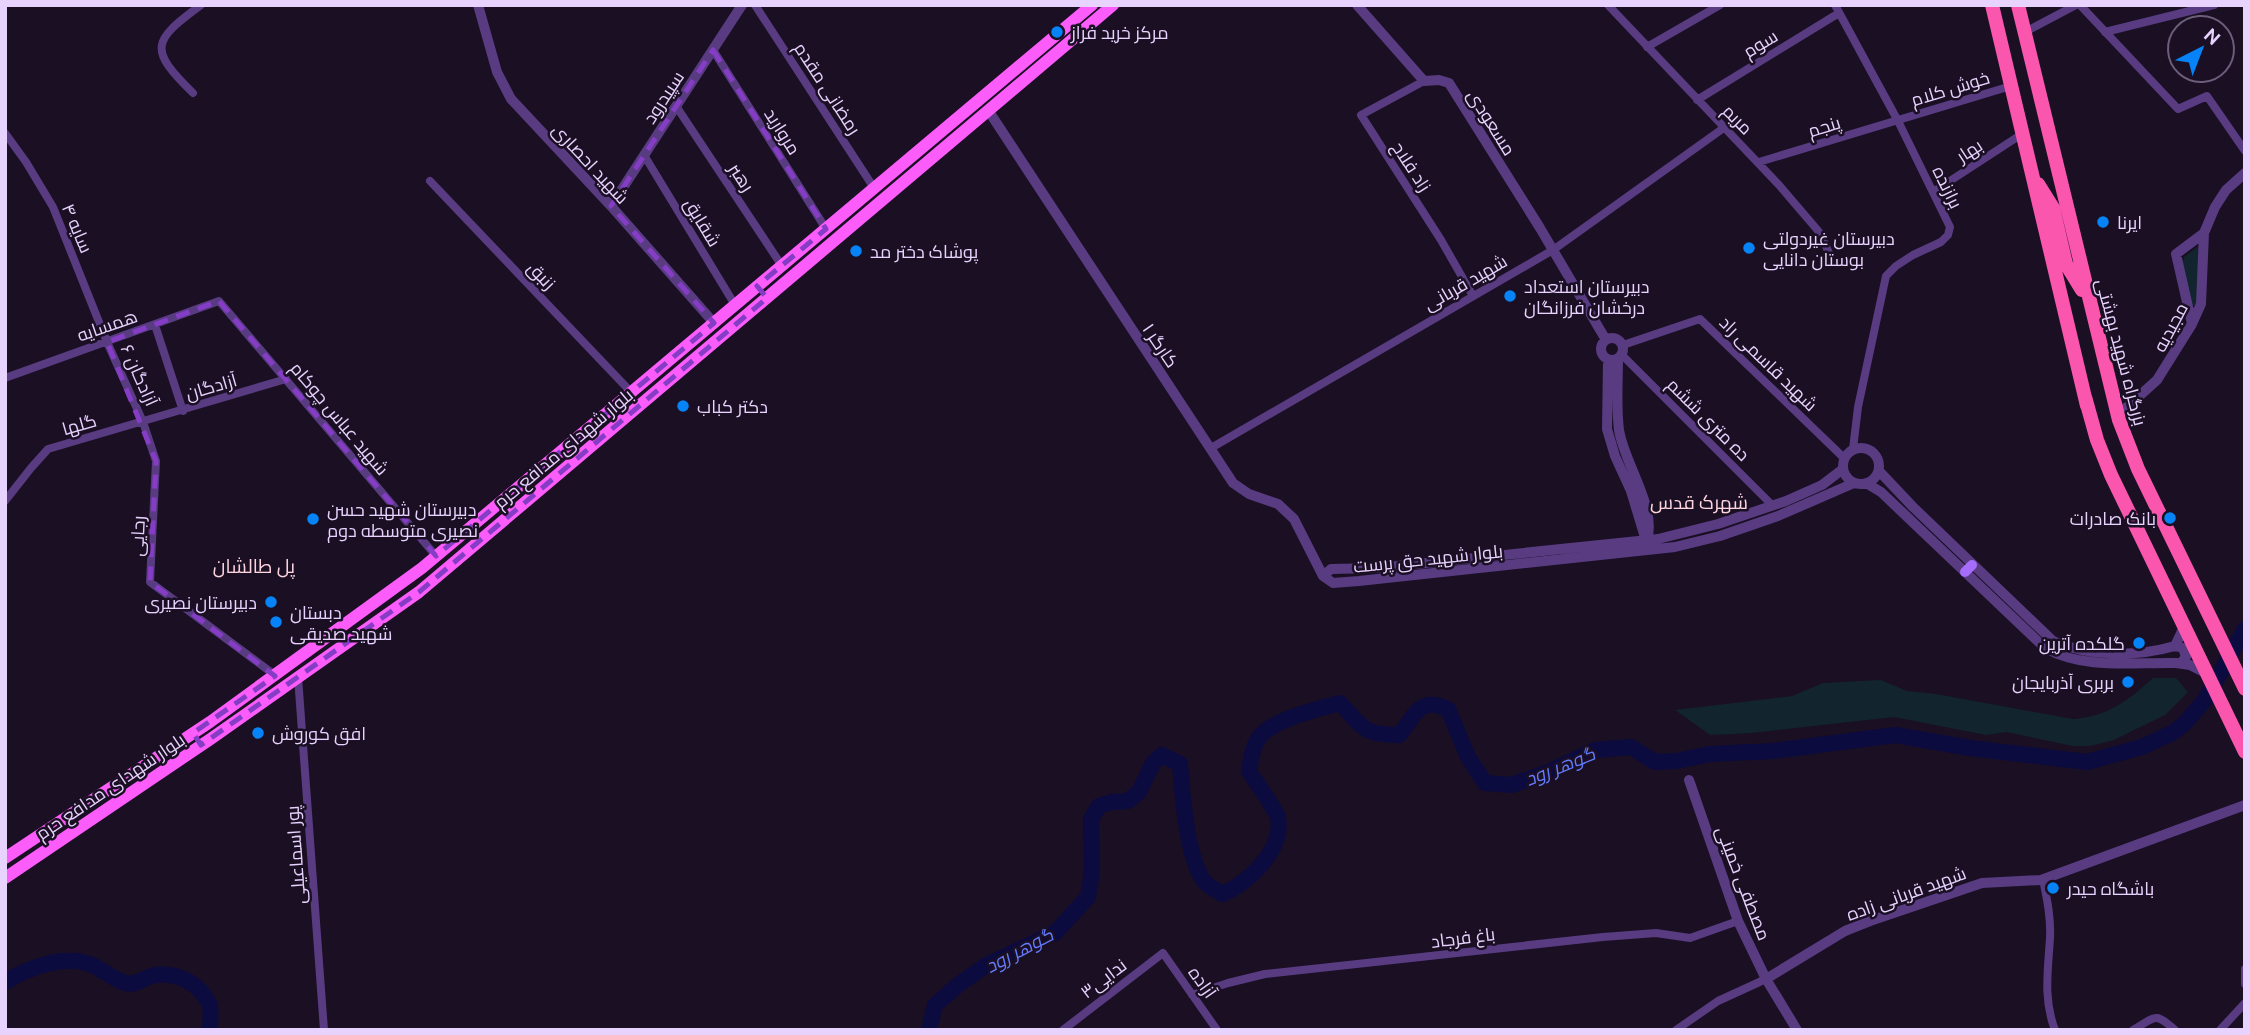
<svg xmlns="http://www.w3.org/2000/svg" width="2250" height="1035" font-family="Ubuntu,Cairo,sans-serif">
<rect width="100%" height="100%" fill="#1a0f23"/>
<path fill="#12242d" d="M2200 245 2197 306 2192 305 2182 264 2184 257Z
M2153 678H2176L2188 692 2165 715 2114 740 2090 746H2073L2006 732 1986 735 1894 717 1752 733 1710 735 1675 710 1792 696 1823 683 1881 680 1907 691 1936 694 2073 719C2107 717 2129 700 2153 678Z"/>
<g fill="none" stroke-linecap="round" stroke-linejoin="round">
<path stroke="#0c0b40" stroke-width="16" d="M5 982C29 967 65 954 92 965 103 970 113 979 125 983 137 986 144 977 155 975 177 972 199 983 209 1003 212 1010 210 1022 210 1030
M929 1030 935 1005 958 985 985 966 1055 933 1088 897 1092 872 1091 819 1099 806 1111 802 1128 801 1139 792 1153 763 1162 755 1180 764C1182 792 1187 859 1204 881 1208 886 1216 890 1222 894 1248 884 1284 849 1278 818 1276 809 1255 781 1249 771 1251 759 1253 743 1262 734 1279 718 1318 709 1340 703 1363 727 1362 735 1399 735 1415 718 1417 695 1448 709L1468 757 1485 783 1512 785 1551 771 1595 750 1631 747 1655 762 1676 761 1710 754 1773 751 1895 735 1970 748 2087 762 2142 747 2172 733 2185 723 2205 700 2245 629"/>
<path stroke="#583b81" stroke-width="8" d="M755 5 874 188
M1608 5 1779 185 1820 233 1834 264
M1835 5 1898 121 1950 227 1948 235 1941 242 1913 255 1896 266 1886 276 1858 407 1853 449
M2080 5 2178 109 2207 96 2245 151
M2025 32 2076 5
M2105 32 2214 5
M1647 47 1720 5
M713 50 826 229
M1424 81 1361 115 1441 240 1473 296
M193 93C148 49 152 41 201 5
M1697 100 1839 13
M676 106 782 266
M5 133 26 162 53 207 107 342 143 422 156 461 150 582 276 676
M644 155 735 305
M1759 162 2011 86
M430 181 631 392
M1933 192 2022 134
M155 325 183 411
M1623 345 1700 319 1844 458
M1622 355 1773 506
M5 378 219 301 436 556
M1211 448 1553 250 1725 127
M5 501 31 468 48 449 286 379
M298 677 324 1030
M2043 879C2047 899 2051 918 2050 938 2048 970 2043 999 2055 1030
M2245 969V984
M1192 995 1228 983 1265 974 1603 937 1656 933 1690 938 1738 921
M1063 1030 1163 953 1217 1030
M1676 1030 1718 1001 1766 979
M2133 1030C2156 1017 2154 1011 2175 1030
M2220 1030 2245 1003"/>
<path stroke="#583b81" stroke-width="10" d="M478 5 497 72 511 99 611 206 714 323
M1357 5 1424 81 1439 80 1449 83 1540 228 1606 340
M988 110 1233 483 1249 494 1278 504 1294 519 1323 576
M611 206 742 5
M2192 324 2176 254 2204 233
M1601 349a11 11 0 1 1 22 0a11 11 0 1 1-22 0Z
M1618 358C1618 382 1616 407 1619 430 1624 463 1657 507 1647 540
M1608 359 1607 429 1615 456 1631 491 1647 544
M2117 416 2157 380 2192 324 2201 304 2204 233 2215 207 2226 190 2245 173
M1843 466a18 18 0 1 1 36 0a18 18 0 1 1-36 0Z
M1879 471 1913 507 2053 641C2089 657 2136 657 2175 646L2184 627
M1866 483 1881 492 2045 648C2084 670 2133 662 2176 663L2190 665 2206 673
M1323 576 1333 583 1359 581 1675 547 1720 536 1778 516 1854 483
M1323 576 1331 569 1378 568 1658 539 1718 524 1786 501 1822 485 1843 469
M2175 646 2183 648 2186 657 2181 663
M1689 780 1738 921 1766 979 1797 1030
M1766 979 1845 931 1870 921 1982 883 2041 880 2245 805"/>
<path stroke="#a66cfb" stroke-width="10" d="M1965 572 1972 565"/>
<path stroke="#fb5cfa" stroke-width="12" d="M5 858 210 722 422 568 1092 5
M5 878 212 738 419 592 1113 5"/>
<path stroke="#fa56ae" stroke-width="14" d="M1992 5 2087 406
M2018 5 2119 420 2138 469 2245 689
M2038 184 2053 208 2066 264 2082 290
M2085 397 2097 440 2111 475 2245 752"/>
</g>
<path fill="none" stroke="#863dc5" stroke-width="5" stroke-dasharray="14 9" stroke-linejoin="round" d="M713 50 826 229 757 286 767 298 419 592 201 745 193 733 275 676 150 582 156 461 107 342 219 301 436 556 714 323 611 206Z"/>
<g fill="#0683f6" stroke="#1a0f23" stroke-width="2.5">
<circle cx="1057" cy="32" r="7"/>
<circle cx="2103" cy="222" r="7"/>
<circle cx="1749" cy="248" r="7"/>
<circle cx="856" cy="251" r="7"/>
<circle cx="1510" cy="296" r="7"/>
<circle cx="683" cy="406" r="7"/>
<circle cx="2170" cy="518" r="7"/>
<circle cx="313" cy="519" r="7"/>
<circle cx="271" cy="602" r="7"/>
<circle cx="276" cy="622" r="7"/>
<circle cx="2139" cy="643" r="7"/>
<circle cx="2128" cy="682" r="7"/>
<circle cx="258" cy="733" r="7"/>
<circle cx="2053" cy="888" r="7"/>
</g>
<g text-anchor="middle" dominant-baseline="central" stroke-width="5" stroke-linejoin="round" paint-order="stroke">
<g font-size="18" fill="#e8d2fe" stroke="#1a0f23" text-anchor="start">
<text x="1071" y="32">مرکز خرید فراز</text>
<text x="2117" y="222">ایرنا</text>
<text x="1763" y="238">دبیرستان غیردولتی<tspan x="1763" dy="21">بوستان دانایی</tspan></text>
<text x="870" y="251">پوشاک دختر مد</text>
<text x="1524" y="286">دبیرستان استعداد<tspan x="1524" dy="21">درخشان فرزانگان</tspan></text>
<text x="697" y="406">دکتر کباب</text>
<text x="327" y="509">دبیرستان شهید حسن<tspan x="327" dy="21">نصیری متوسطه دوم</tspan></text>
<text x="2156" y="518" text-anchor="end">بانک صادرات</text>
<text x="257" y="602" text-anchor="end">دبیرستان نصیری</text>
<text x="290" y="612">دبستان<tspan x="290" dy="21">شهید صدیقی</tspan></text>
<text x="2125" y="643" text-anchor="end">گلکده آترین</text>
<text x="2114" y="682" text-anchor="end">بربری آذربایجان</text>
<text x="272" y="733">افق کوروش</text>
<text x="2067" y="888">باشگاه حیدر</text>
</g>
<g font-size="18" fill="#e8d2fe" stroke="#1a0f23">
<text transform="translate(1760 43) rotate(-31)">سوم</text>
<text transform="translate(828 88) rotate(57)">رمضانی مقدم</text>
<text transform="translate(1950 88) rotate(-17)">خوش کلام</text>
<text transform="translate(663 97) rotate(-57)">سپیدرود</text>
<text transform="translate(1738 119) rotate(45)">مریم</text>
<text transform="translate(1492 122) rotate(58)">مسعودی</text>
<text transform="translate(1824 126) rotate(-17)">پنجم</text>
<text transform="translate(783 131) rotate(58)">مروارید</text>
<text transform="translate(1969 150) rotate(-33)">بهار</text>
<text transform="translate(591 163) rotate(47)">شهید احصاری</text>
<text transform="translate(1412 166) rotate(57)">زاد فلاح</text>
<text transform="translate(742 177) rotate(57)">رهبر</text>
<text transform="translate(1948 187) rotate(64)">برازنده</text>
<text transform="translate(703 222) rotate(59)">شقایق</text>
<text transform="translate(78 228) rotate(67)">سایه ۴</text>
<text transform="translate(542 275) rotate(46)">زنبق</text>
<text transform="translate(1465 282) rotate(-30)">شهید قربانی</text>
<text transform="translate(107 325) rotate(-19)">همسایه</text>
<text transform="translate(2170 327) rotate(-62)">مجیدیه</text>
<text transform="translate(1161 345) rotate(56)">کارگر ۱</text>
<text transform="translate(2122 352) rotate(75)">بزرگراه شهید بهشتی</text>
<text transform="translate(1769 363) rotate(44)">شهید قاسمی راد</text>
<text transform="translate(140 375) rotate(66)">آزادگان ۶</text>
<text transform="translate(211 386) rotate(-16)">آزادگان</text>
<text transform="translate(340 418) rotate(50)">شهید عباس چوکام</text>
<text transform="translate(1709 419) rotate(45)">ده متری ششم</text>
<text transform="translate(79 424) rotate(-16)">گلها</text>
<text transform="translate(563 448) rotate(-40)">بلوار شهدای مدافع حرم</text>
<text transform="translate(137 536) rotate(-87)">رجایی</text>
<text transform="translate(1428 558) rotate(-6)">بلوار شهید حق پرست</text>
<text transform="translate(110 786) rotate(-34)">بلوار شهدای مدافع حرم</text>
<text transform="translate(295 855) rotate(-94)">پور اسماعیلی</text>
<text transform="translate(1744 883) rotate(69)">مصطفی خمینی</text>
<text transform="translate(1906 893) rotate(-20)">شهید قربانی زاده</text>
<text transform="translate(1463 937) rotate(-7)">باغ فرجاد</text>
<text transform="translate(1103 978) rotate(-37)">ندایی۳</text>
<text transform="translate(1203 982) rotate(55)">آزاده</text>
</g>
<g font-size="19" fill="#fed4df" stroke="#1a0f23">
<text x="1699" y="502">شهرک قدس</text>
<text x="254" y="566">پل طالشان</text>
</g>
<g font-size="19" font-style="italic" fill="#637bfb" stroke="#1a0f23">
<text transform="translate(1560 766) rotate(-22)">گوهر رود</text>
<text transform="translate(1019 950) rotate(-28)">گوهر رود</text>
</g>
</g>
<rect width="2250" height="1035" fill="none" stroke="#e8d2fe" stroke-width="14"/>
<g transform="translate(2201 49) rotate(42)"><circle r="33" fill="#1a0f23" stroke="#6c5d7b" stroke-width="2"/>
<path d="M0-5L12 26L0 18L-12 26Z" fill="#0683f6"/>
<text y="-10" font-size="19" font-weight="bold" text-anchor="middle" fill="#e8d2fe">N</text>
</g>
</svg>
